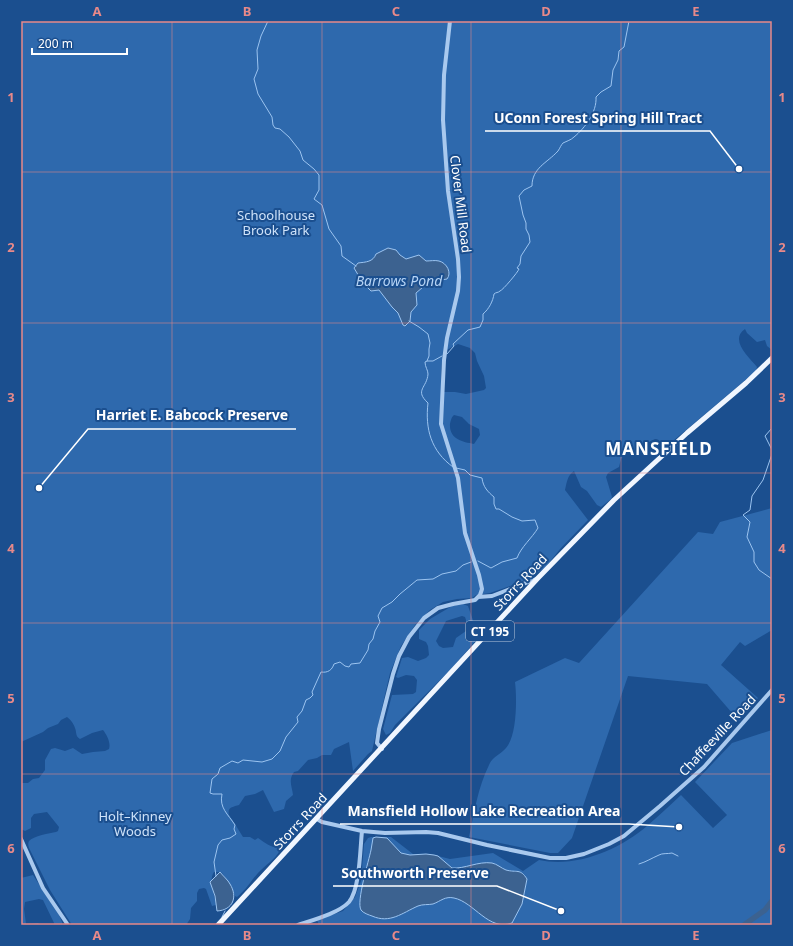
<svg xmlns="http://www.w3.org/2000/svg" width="793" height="946" font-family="'Noto Sans',sans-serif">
<rect width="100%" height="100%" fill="#1b4f8f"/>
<path fill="#2e69ad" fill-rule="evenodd" d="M21 21H772V350L767 346 765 340 757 342 747 333 745 329C729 340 749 357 757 367L756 371 667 446C661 446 661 439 655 439L645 444 639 450 627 451 621 459 619 467 608 473 606 477 612 497 611 499 601 507 597 505 587 491 581 487 574 471C567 476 567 482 565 490L588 520 560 549 544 569 519 583 510 586 490 593 476 595 472 598 457 599 443 602 430 610 415 625 401 646 390 673 372 751 368 754 353 771 349 742 334 749 331 755H322L317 758 308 760 298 771 294 772C288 780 292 786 293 795L286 801 284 809 274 812 263 790 255 794 245 796 239 805C233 807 227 807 229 815 234 822 238 829 243 837H250L255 840 258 838C265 843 270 847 279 848L280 850C275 860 265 865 258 873 251 881 246 890 237 897L235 896 231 886 222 873 220 872H214C208 881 215 895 216 905L212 906 206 889 204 888 199 889 197 893V901L191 908 190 919 186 925H72L50 890 29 848C28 845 28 843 29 841 33 836 50 833 56 832L58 831 59 827 47 812 34 814 31 818V828L25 831 21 829V783H28L33 779 39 778 45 770V760L51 749 55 748 65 751 73 748 82 754 93 752 105 751 109 749C111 743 107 735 103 730L92 733 80 739C75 736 77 733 75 728 74 724 70 719 67 717L61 720 58 724 48 728 43 732 21 742ZM458 344 470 348 475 353 477 361 484 376 486 388 484 390 466 394 455 392H444L441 390V369L443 352ZM454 415 462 417 469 424 479 429 480 435 474 444C462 442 449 439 450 424 451 420 451 418 454 415Z
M772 508V630L745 646 740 642 721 665 758 698 739 721 707 684 628 676 572 838 558 853H550L469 837C474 813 478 787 489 765 492 757 501 754 506 748 517 736 517 698 515 682L565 658 579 663 698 532 713 534 720 522Z
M463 604 468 606 476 629 480 634 478 638 451 669 395 725 390 733 386 735 383 729 392 695 413 694 416 692 417 680 414 676 406 675 398 678 396 677 402 658 408 657 418 661 426 658 429 655 428 646 426 642 419 639V630L430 619 452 606ZM462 616 465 617 466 620V631L456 638 453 647 443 648 439 646 436 641 446 621Z
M772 730V925H319L317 920 343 911 355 897 361 881 364 844 368 838 371 837H391L413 854 438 856 450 859 493 853 523 871 539 860C576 868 619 850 647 826 659 816 670 805 681 795L713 828 727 815 695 782 732 743Z
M33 875 59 915 62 922V925H55L43 900 39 899 25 902 24 909 26 924 38 923 40 925H21V878Z"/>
<path fill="#3c6290" stroke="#9cc4f0" d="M388 248 396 250 400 255 406 259 419 255 426 261C430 261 435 260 439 261 447 263 452 273 447 279L429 282 416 293 417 305 411 312 410 321 405 326 403 325 398 313 392 307 379 290 371 291 363 283 354 268 358 263C366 262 373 262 376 254Z
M376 837 387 838 401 853 410 855 426 854 434 855 438 856 452 868C465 869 478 861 492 863 497 864 501 868 506 870 517 873 520 868 527 879L522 904 512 923C489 932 474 902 454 898 445 896 441 901 433 904 428 905 423 904 418 906 402 913 390 924 372 916 369 915 363 913 361 910 356 902 369 860 371 850L373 838Z
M220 872C223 876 228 880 230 884 238 897 233 910 217 911L215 896 210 882Z"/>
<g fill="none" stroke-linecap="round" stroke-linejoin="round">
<path stroke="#9cc4f0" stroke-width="1" d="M268 21 261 36 257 50 258 69 254 79 258 94 272 117 273 125 275 128 280 129 289 137 300 151 303 160 314 169 319 175V190L314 199 322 205 329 229 341 246 342 256 356 266
M409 321 419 327 428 334 430 343 429 349V356L427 361
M447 354 454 346 453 344 468 330 480 327 483 320V314C489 309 493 301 494 294 496 292 498 293 500 291 503 290 518 272 519 269L517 268 520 264 521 256 530 242 529 235 526 229V223L523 215 519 196 524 190 532 186C532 168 547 163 558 151 560 148 561 145 563 143 567 141 571 140 574 137 585 128 597 112 596 97L601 92 611 86 613 70 618 60 619 51 624 47 629 21
M442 356 433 361H427L425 362C425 367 428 370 428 374 427 388 414 390 428 403 425 429 431 451 453 467
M772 428 765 436 772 450
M772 454 763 480 752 496 750 510 743 515 750 522 747 537 754 552V562L759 570 772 579
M456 468 465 470 470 475 482 478C483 487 488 492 494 497V504L496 509H499L512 517 522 521 535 520 538 528C532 538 521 547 517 558L502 562 491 568 478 561
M639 864C646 862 652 858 659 855 662 853 668 854 672 853L678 856
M216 876 214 862 218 845 222 840 230 838 236 834 234 829 235 825C228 814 219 808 222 794H213L210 793 212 779 218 774 220 768 232 761 238 763 243 760 262 762 272 759 280 751 286 737 298 722 297 717 302 711 306 700 310 698 313 695 312 692 321 672C328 673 332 670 334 664L340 662 345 666 349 667 351 664 360 663 368 650 369 644 373 639 375 631 380 622 378 616 382 608 392 602 400 594 417 580 433 579 442 574 456 571 463 565 471 562
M222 917 225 911"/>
<path stroke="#3c6290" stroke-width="5.5" d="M744 925 765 910 772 901"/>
<path stroke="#a9c9ee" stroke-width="4" d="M478 597 492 596 536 579
M382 749 377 743 379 729 393 674 399 656 409 637 424 618 438 608 453 604 475 600 480 595 482 589 479 575 465 533 458 478 441 424 444 360 447 338 458 291 459 277 458 259 448 191 443 120 444 75 450 21
M317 819 322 822 362 831 385 833 426 832 438 833 487 845 550 858H566L584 854 609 844 624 836 660 806 704 767 772 690
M21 839 43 888 68 925
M298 925C313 920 339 913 349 902 360 889 360 849 362 831"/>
<path stroke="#f0f6ff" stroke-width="5" d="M218 925 538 578 614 500 687 433 746 383 772 358"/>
</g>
<path fill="none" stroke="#e88989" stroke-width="1" stroke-opacity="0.55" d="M172 21V925M322 21V925M471 21V925M621 21V925M21 172H772M21 323H772M21 473H772M21 623H772M21 774H772"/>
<g text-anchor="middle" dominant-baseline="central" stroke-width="4" stroke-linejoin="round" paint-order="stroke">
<rect fill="#1b4f8f" stroke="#bbcadd" stroke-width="1" x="466" y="621" width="48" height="20" rx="3"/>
<g font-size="12" font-weight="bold" fill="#fff">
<text x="490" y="631">CT 195</text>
</g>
<g font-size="13" fill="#fff" stroke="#1b4f8f">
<text transform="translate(461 204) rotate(83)">Clover Mill Road</text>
<text transform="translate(520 582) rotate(-47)">Storrs Road</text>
<text transform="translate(717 735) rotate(-47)">Chaffeeville Road</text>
<text transform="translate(300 821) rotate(-47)">Storrs Road</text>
</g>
<g font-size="13" fill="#cfe3fa" stroke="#1b4f8f">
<text x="276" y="215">Schoolhouse<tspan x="276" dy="15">Brook Park</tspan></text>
<text x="135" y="816">Holt–Kinney<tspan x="135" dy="15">Woods</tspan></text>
</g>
<g font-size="14" font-style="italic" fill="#b5d3f5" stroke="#1b4f8f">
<text x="399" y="280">Barrows Pond</text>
</g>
<g font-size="17" font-weight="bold" letter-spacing="1" fill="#fff" stroke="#1b4f8f">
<text x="659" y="448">MANSFIELD</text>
</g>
</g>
<path fill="none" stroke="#fff" stroke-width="1.5" d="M739 169L710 131H485M39 488L88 429H296M679 827L629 824H340M561 911L497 886H333"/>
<g fill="#fff" stroke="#1b4f8f" stroke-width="1.5">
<circle cx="739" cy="169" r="4"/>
<circle cx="39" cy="488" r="4"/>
<circle cx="679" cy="827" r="4"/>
<circle cx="561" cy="911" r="4"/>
</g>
<g font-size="14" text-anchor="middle" font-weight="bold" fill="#fff" stroke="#1b4f8f" stroke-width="4" stroke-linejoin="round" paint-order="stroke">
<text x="598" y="123">UConn Forest Spring Hill Tract</text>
<text x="192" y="420">Harriet E. Babcock Preserve</text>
<text x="484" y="816">Mansfield Hollow Lake Recreation Area</text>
<text x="415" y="878">Southworth Preserve</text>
</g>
<rect width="793" height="946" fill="none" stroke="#1b4f8f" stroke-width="44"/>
<path d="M32 48v6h95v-6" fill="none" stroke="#ffffff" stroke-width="2"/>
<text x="38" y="48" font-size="12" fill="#ffffff" stroke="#1b4f8f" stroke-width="3" paint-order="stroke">200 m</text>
<rect x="22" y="22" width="749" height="902" fill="none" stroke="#e88989" stroke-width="1.5"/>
<g font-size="13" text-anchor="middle" font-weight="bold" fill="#e88989">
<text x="97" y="16">A</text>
<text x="247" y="16">B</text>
<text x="396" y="16">C</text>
<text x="546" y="16">D</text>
<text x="696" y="16">E</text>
<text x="11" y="102">1</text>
<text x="782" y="102">1</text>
<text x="11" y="252">2</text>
<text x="782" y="252">2</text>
<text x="11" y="402">3</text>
<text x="782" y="402">3</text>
<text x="11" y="553">4</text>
<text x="782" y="553">4</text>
<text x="11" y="703">5</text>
<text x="782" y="703">5</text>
<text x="11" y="853">6</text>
<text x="782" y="853">6</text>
<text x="97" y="940">A</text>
<text x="247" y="940">B</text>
<text x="396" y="940">C</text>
<text x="546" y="940">D</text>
<text x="696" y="940">E</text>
</g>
</svg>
